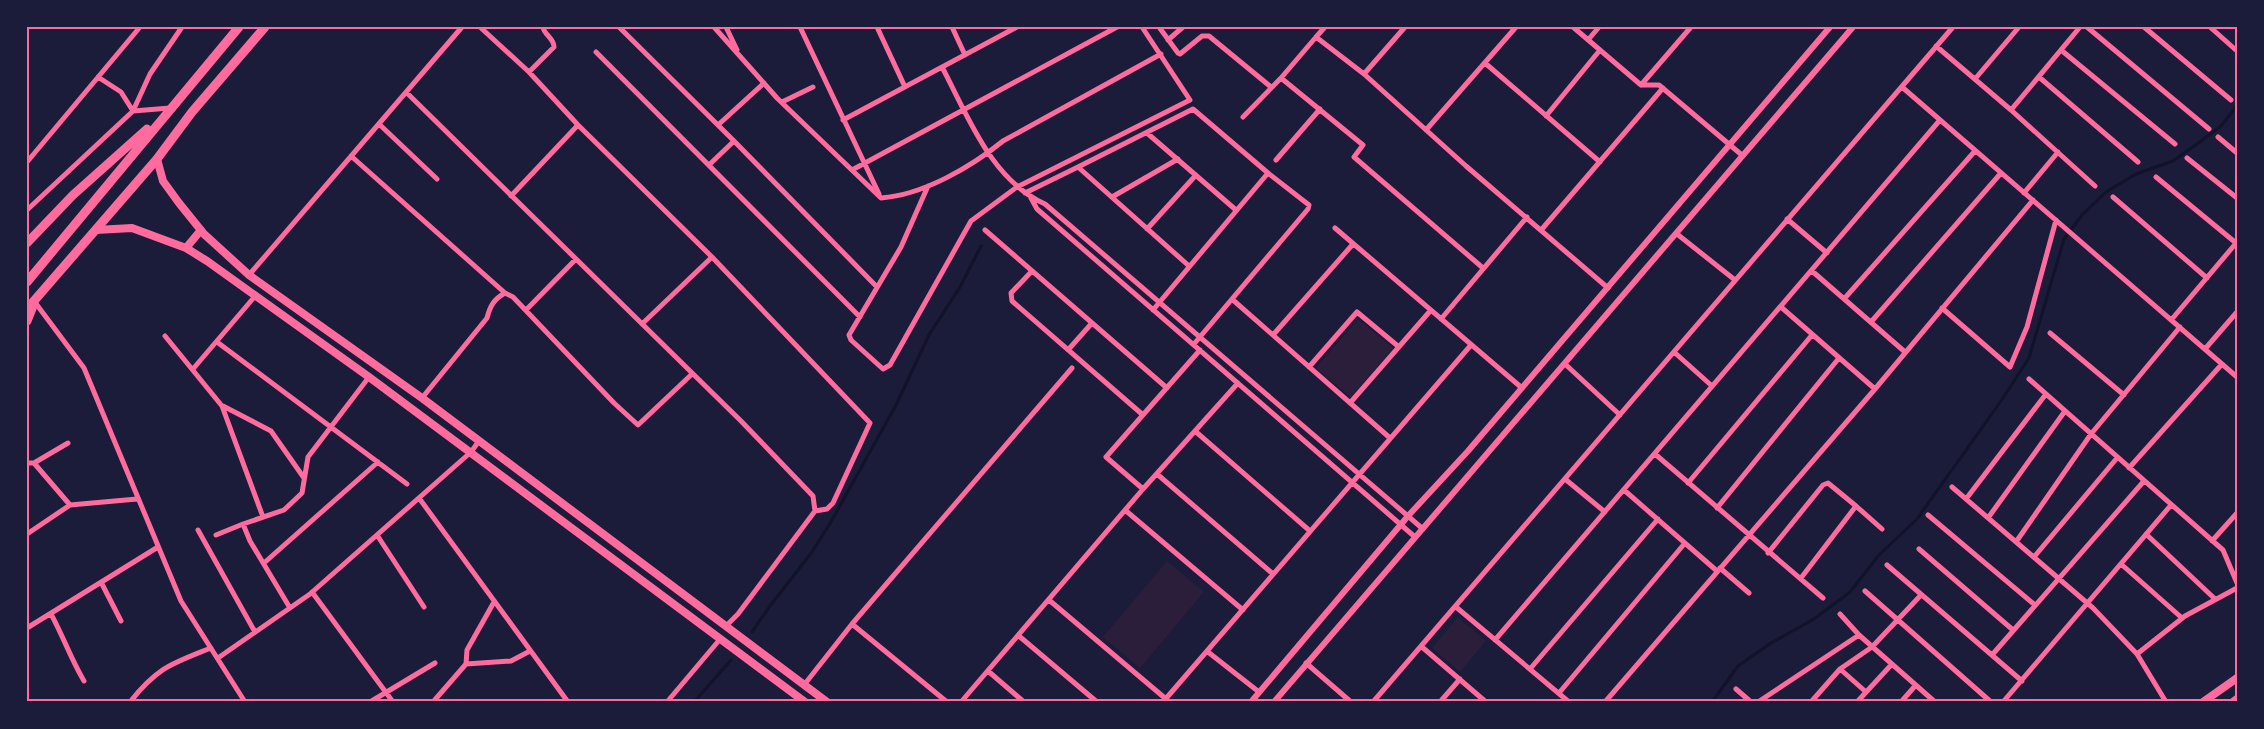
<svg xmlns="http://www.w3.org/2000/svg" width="2264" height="729" font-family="Montserrat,sans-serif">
<rect width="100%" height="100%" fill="#1b1b3a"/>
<path fill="#2a1e3b" d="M1358 319 1393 348 1351 397 1316 368Z
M1167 561 1204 592 1140 668 1103 637Z
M1458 617 1486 641 1460 672 1432 648Z"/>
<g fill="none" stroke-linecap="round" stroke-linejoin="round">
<path stroke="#12122b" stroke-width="3" d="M752 632 770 606 812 552 832 520 896 405 929 335 960 287 981 246
M694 702 731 660
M1712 702 1738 666 1771 643 1814 619 1850 592 1879 555 1917 519 2001 401 2029 358 2064 239 2082 215 2106 192 2136 174 2173 161 2197 144 2221 126 2237 106"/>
<path stroke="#ff6b9d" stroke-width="5" d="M480 27 529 72 578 125 712 257 870 423 833 503 827 509 815 511
M619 27 734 141 877 287
M714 27 777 98 881 198C923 195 971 167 1003 141L1161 54
M726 27 737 50
M800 27 879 194
M877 27 905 87
M952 27 965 55
M1159 27 1178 53 1180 54 1202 36H1209L1271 87
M1325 27 1316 37 1364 74 1466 166 1608 288
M1573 27 1641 85H1659L1743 156
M2087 27 2209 129
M2144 27 2231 100
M2210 27 2237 51
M1316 37 1281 78 1363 145 1354 157 1483 268
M1168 40 1183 27
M1588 40 1599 27
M1936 46 2011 110 2095 186
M2061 50 2175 144
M596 52 860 317
M1485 63 1600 162
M942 67C968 116 991 180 1045 204L1423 529
M529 72 554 47C554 38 544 35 543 27
M1364 74 1405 27
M2039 77 2138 162
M1975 79 2019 27
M1641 85 1691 27
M1902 87 2237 377
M406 92 741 421 813 496 815 511 738 614 726 626
M782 102 813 87
M170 108 133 111 150 74 182 27
M2011 110 2080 27
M1546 116 1600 50
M1243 117 1281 78
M843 120 1017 27
M379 124 437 179
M718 125 764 83
M1426 130 1516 27
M1147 133 1236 210
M2218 137 2237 153
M351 156 505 293 513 297 614 403 638 425 692 374
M2187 158 2237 198
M1276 160 1320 109
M27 162 140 27
M709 165 734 141
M852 170 1117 27
M2156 177 2236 243
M928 186 901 247 849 335 851 340 883 369 890 365 971 221 1017 187 1190 100 1142 27
M1025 193 1078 167
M2024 193 2058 152
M511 196 578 125
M1112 197 1178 159
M2113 197 2207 278
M1031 198 1037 209 1415 537
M27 210 133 111 121 92 98 77
M1787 219 1827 253
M1335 228 1522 388
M1147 229 1196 175
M1542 229 1663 88
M985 230 1167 388
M1677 234 1735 280
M1032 271 1011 293 1012 301 1143 415
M1812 271 1905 352
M249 275 462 27
M1844 299 1975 151
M1233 300 1390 438
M34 301 84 368 181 601 245 702
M1781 307 1875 389
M1942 308 2010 367 2027 327 2056 220
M526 310 576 259
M1153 310 1268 173 1193 109 1078 167 1189 266
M1441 319 1527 217
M2172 319 2237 242
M1871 322 2001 173
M642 324 712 257
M2050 333 2124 395
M1273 335 1353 244
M165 336 222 406 263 517
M217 342 407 484
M1194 344 1308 209 1309 205 1268 173
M2205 349 2237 312
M1068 350 1092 323
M1674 352 1712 386
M1565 364 1620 415
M1309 367 1357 312 1399 347
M193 369 256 295
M2029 379 2223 550 2237 583
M422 398 487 318C490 306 494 299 505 293
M1350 403 1431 310
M223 406 271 431 304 478
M1195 431 1310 531
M1655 454 1823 598
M27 463H34L68 443
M34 463 70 505
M2129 468 2222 364
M1157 474 1273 574
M1565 479 1605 512
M1688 483 1812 335
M1952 487 2093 608 2137 654 2166 702
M1143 489 1106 457 1200 350
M1624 490 1717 571
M419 498 568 702
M1966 499 2046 394
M1856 506 1882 529
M1717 508 1839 358
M1125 510 1243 610
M1928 515 2035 605
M1988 518 2065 411
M243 524 250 541 290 608
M198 530 255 632
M27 534 70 505 137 499
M2146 534 2215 599
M216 535 243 524 284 510 302 493 308 457 369 377
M377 535 424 607
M2212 541 2237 513
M2016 542 2091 434 2180 327
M1919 549 2013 630
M1768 553 1823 485 1828 483 1856 506 1801 578
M2034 557 2117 458
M264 563 378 462
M2121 564 2182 618
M1887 565 2022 681
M1720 568 1749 593
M102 584 121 621
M1865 591 1991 702
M312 592 393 702
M1049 600 1166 699
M1456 607 1569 702
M51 614C63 636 71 659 84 681
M1840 614 1859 635 1935 702
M852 624 947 702
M27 628 158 547
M1019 636 1097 702
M1495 640 1940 120
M1422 647 1486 702
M1208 652 1259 692
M2137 654 2185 616 2237 588
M1992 655 2144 481
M218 658 310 594 471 452 479 441
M1306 663 1351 702
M466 664 467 650 494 602
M1530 669 1658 519
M1840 669 1872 647 1921 595
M988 671 1024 702
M804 685 852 624 1072 368
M1736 689 1751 702
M1559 693 1685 543
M130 702C158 667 171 664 211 648
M370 702 435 663
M433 702 466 664 511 661 530 651
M667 702 721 638
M961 702 1143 489 1238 383
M1163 702 1471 345
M1373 702 1953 27
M1440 702 1460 679
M1605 702 1875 389 2033 200
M1758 702 1859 635
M1811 702 1840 669 1866 692
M1857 702 1892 664
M1901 702 1915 686
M2003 702 2171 505"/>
<path stroke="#ff6b9d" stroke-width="6" d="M1251 702 1408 516 1468 451 1830 27
M1274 702 1853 27"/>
<path stroke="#ff6b9d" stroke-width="8" d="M157 159 163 181 179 203 204 234 249 275 422 398 827 702
M96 230 132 228 186 248 207 261 369 377 805 702
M186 248 201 230
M2203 702 2237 678
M2233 702 2237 699"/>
<path stroke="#ff6b9d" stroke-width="9" d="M27 243 73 195 147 129
M27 282 239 27
M27 309 157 159 192 112 265 27
M27 321 33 306"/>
</g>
<rect width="2264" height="729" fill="none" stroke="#1b1b3a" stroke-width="57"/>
<rect x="28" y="28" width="2208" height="672" fill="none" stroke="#ff6b9d" stroke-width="2"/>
</svg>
